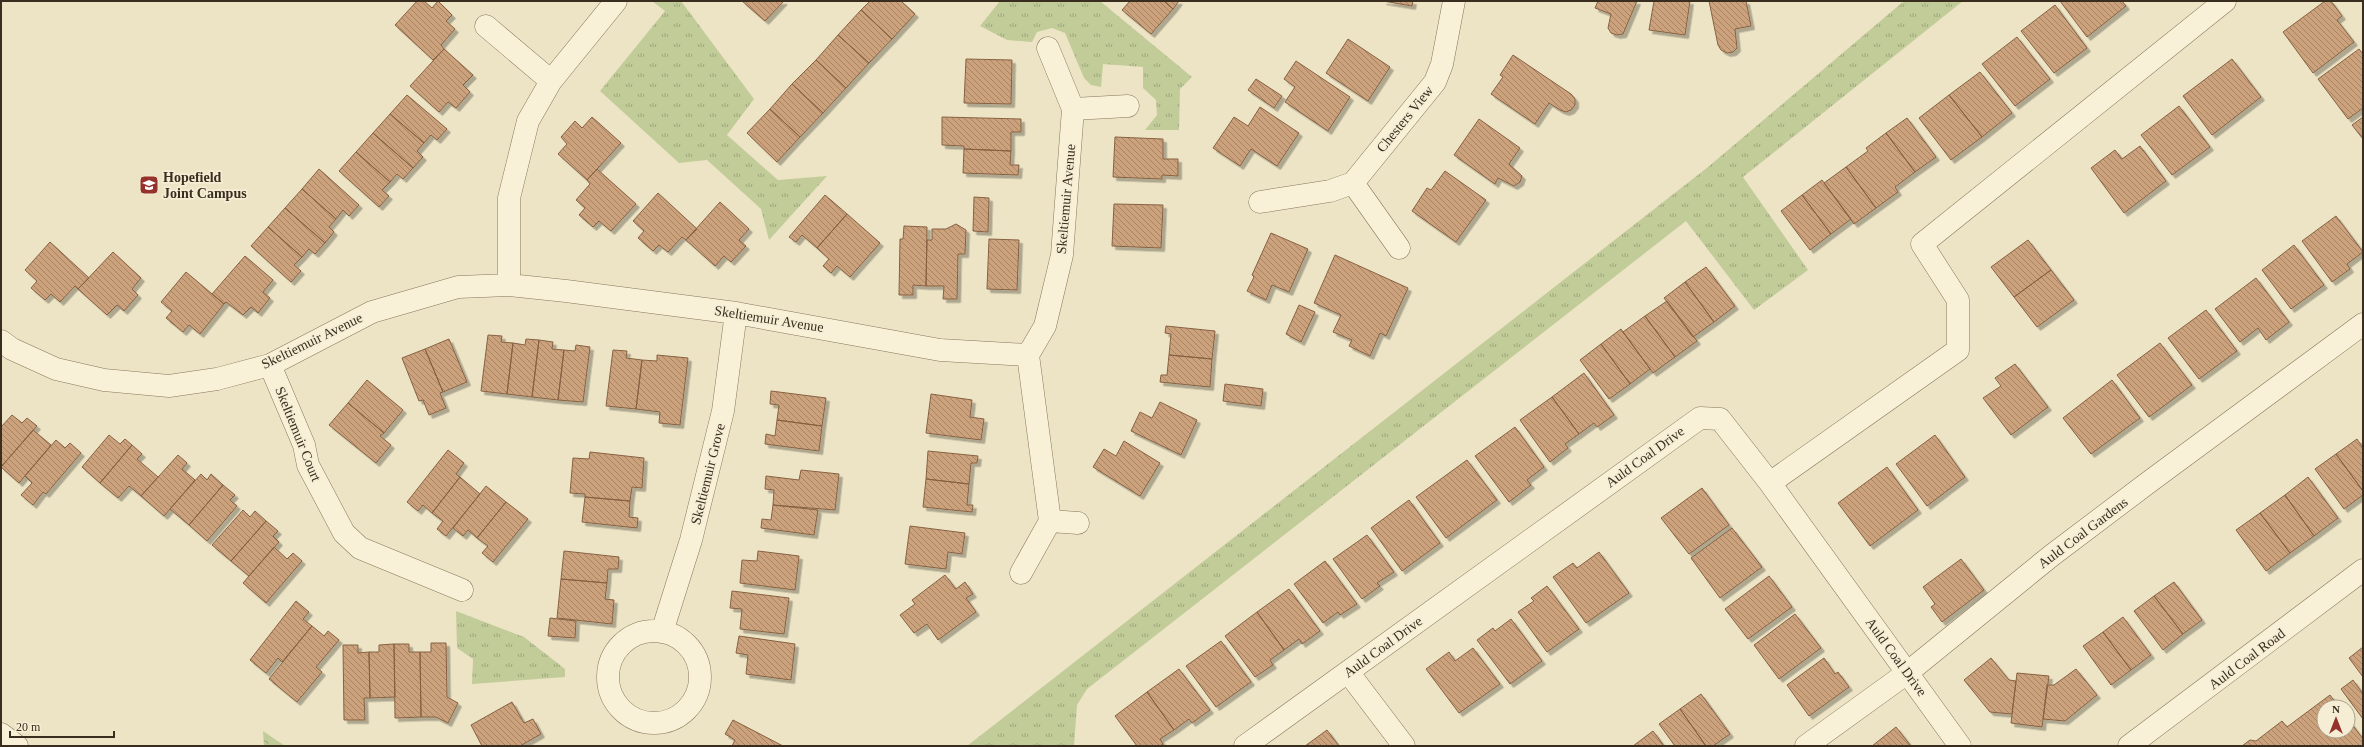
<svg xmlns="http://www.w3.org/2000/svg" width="2364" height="747" font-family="'Times New Roman',serif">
<defs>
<pattern id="grass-tufts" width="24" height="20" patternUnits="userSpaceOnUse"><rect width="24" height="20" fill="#c2cc99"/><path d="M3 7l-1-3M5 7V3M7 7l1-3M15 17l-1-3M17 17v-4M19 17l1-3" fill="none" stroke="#9fa67c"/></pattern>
<pattern id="forest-crowns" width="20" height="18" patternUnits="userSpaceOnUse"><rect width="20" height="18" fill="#c2cc99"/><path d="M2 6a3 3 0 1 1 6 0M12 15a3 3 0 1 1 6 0" fill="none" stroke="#9fa67c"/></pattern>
<pattern id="building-back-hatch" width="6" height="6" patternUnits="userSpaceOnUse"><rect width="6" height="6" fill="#cba27c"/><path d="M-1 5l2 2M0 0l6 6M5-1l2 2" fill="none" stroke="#a68465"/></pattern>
<filter id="shadow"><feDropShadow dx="3.5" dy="3.5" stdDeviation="0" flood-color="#0004"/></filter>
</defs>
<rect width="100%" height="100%" fill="#ede4c5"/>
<path fill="url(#grass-tufts)" d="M652 1H681L754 99 727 135 778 180 827 176 769 240 761 209 707 160 679 163 600 91 665 11Z
M1000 1H1100L1192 77 1180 89 1179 130H1145L1157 115 1156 100 1143 88V67L1103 64 1101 87 1091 85 1084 78 1065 33 1052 28 1037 32 1032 42 1007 40 980 26Z
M1904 1H1963L1743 177 1808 270 1754 310 1686 221 1087 689 1077 705 1074 746H967L1708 167Z
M456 611 524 637 565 669V677L472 684 473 659 457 648Z"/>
<path fill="url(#forest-crowns)" d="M263 731 285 746H264Z"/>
<path fill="url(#building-back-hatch)" stroke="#876142" filter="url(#shadow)" d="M417 1H424L432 8 438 1 452 15 446 21 455 29 441 45 444 49 433 60 395 25Z
M742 1H784L765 21Z
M870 1H901L915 14 892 39 861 10Z
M1130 1H1164L1173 9 1151 34 1122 10Z
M1164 1H1179L1173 9Z
M1383 1H1413L1412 6Z
M1598 1H1637L1623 34 1617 35 1611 33 1608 28 1611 14 1595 8Z
M1654 1H1690L1685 35 1649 30Z
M1709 1H1746L1751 26 1735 29 1737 48 1733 52 1727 53 1721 50 1718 45Z
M2060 1H2122L2126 6 2087 37Z
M2325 1H2331L2342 16 2337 20 2354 42 2313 73 2283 32Z
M2055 5 2087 48 2054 73 2021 31Z
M861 10 892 39 869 63 838 35Z
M838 35 869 63 846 88 816 60Z
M2017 37 2050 79 2015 106 1982 64Z
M1348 39 1390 67 1368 101 1326 73Z
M444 49 473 75 463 85 470 92 456 108 448 102 439 112 410 86Z
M2359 49 2363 54V108L2348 119 2318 79Z
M1513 55 1571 94 1575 99V105L1571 110 1566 112 1560 110 1549 103 1535 124 1491 94 1503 77 1500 75Z
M966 59 1012 60 1011 104 964 103Z
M2232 59 2261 97 2212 135 2183 96Z
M816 60 846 88 823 113 792 84Z
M1296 61 1350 97 1328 131 1285 102 1295 87 1284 79Z
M1980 72 2012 113 1982 137 1949 95Z
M1256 79 1282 96 1274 108 1248 90Z
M792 84 823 113 800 137 770 109Z
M407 95 447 129 437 140 431 135 424 143 390 114Z
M1949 95 1982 137 1951 160 1919 118Z
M2179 106 2210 147 2172 175 2141 135Z
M1260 107 1299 133 1277 166 1251 149 1240 166 1213 148 1234 117 1248 126Z
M770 109 800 137 777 162 747 133Z
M390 114 424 143 417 151 423 157 413 168 373 133Z
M592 117 621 143 587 180 558 154 567 144 561 137 575 121 582 128Z
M942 117 1021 119V132H1011V151L964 149V146L942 145Z
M2363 117V139L2352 125Z
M1907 118 1936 157 1915 172 1886 133Z
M1479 119 1520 148 1509 164 1522 176 1520 182 1514 186 1498 178 1495 184 1454 155Z
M373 133 413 168 403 179 397 174 390 182 356 152Z
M1886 133 1915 172 1895 187 1898 192 1876 208 1846 167 1868 151 1866 148Z
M1115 137 1163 139V159H1178V176L1162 175V179L1113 177Z
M2140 146 2166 181 2124 213 2091 168 2115 150 2122 159Z
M964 149 1011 151 1010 165H1019L1018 175 963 173Z
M356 152 390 182 382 190 389 196 379 207 339 171Z
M1846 167 1876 208 1854 224 1824 183Z
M319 169 359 205 349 216 343 210 336 219 302 189Z
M597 169 636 204 611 231 599 221 593 227 579 215 585 208 576 200 590 184 587 180Z
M1445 171 1486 200 1456 242 1412 211 1427 188 1431 190Z
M1822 180 1851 219 1831 234 1802 195Z
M302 189 336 219 329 227 334 232 325 243 285 208Z
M658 193 697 229 686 240 682 237 668 252 659 245 653 251 638 238 644 231 633 221Z
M825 195 847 214 817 248 802 235 796 242 789 237Z
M1802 195 1831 234 1810 250 1781 211Z
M974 197 989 198 988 232 973 231Z
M720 202 749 229 739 240 746 246 731 262 724 256 715 266 686 240Z
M1114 204 1163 205 1161 248 1112 246Z
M285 208 325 243 315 254 309 249 302 257 268 227Z
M847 214 880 243 850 277 837 266 831 273 823 266 829 259 817 248Z
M2336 216 2363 252 2347 264 2350 269 2332 282 2302 241Z
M956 224 966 230 965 254H958L957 299H943L944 286H926L927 240H932V229H946Z
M904 226 927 227 926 286 913 285V295H899L900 239H903Z
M268 227 302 257 294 265 301 271 291 282 251 246Z
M1271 233 1308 249 1289 292 1272 285 1266 300 1247 291 1254 277 1252 275Z
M989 239 1019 240 1017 290 987 289Z
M2028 240 2051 270 2014 297 1991 267Z
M50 242 89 278 78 289 75 286 60 302 51 294 45 300 31 288 37 281 25 270Z
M2294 245 2324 285 2291 309 2262 270Z
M113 252 141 278 132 289 138 295 124 311 117 305 107 315 78 289Z
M1335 255 1408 288 1386 336 1380 333 1370 356 1349 346 1352 340 1333 332 1341 315 1314 303Z
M245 256 273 280 263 292 270 298 258 313 251 307 243 315 226 302 224 304 212 294Z
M1706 267 1735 306 1714 322 1685 282Z
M2051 270 2074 300 2037 327 2014 297Z
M186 272 224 304 200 334 189 325 183 332 166 318 172 311 161 302Z
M2256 278 2289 322 2266 340 2258 328 2240 342 2215 309Z
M1685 282 1714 322 1693 337 1664 298Z
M1667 301 1697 341 1675 357 1645 316Z
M1299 305 1315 312 1301 342 1286 334Z
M2206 310 2237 351 2199 379 2168 338Z
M1645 316 1675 357 1653 373 1623 332Z
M1166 326 1215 331 1212 359 1169 355 1171 334 1165 333Z
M1621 329 1650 369 1630 384 1601 344Z
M488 335 502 336 501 342 513 343 507 394 481 391Z
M449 339 467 382 443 392 425 349Z
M526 339 539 340 532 397 507 394 513 343 525 345Z
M539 340 553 342 552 349 564 350 558 400 532 397Z
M2160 343 2192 385 2149 417 2117 375Z
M1601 344 1630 384 1609 399 1580 360Z
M576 345 590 347 583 402 558 400 564 350 575 351Z
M425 349 443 392 440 393 446 408 429 415 423 400 419 401 402 358Z
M613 350 627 351 626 358 642 360 636 409 606 406Z
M657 355 688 358 680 425 659 423 660 412 636 409 642 360 657 361Z
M1169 355 1212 359 1210 387 1160 382 1161 375H1167Z
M2015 364 2048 407 2011 435 1983 398 2001 386 1995 378Z
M1584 373 1614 415 1597 427 1594 423 1579 434 1552 397Z
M367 380 403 410 384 433 348 403Z
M2112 380 2140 418 2091 454 2063 418Z
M1225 384 1263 389 1261 406 1223 401Z
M771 391 826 398 822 426 777 420 779 405 770 404Z
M931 394 972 400 970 417 984 419 981 440 926 433Z
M1552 397 1579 434 1565 444 1568 448 1550 462 1520 420Z
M1160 402 1197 420 1181 455 1131 431 1140 412 1152 418Z
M348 403 384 433 380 436 391 445 376 463 329 425Z
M12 415 22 423 27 418 37 426 1 467V427Z
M777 420 822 426 819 451 765 444 766 434 775 436Z
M1515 427 1544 467 1527 480 1531 485 1509 502 1475 456Z
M33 430 51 445 19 483 1 467Z
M109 435 120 444 125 439 132 445 100 483 82 467Z
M1935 435 1965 477 1927 506 1896 464Z
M2357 439 2363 448V491L2336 454Z
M56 440 65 448 70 443 81 453 46 494 43 492 33 505 21 495 32 483 25 476Z
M1124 441 1160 463 1140 496 1093 467 1104 449 1116 456Z
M132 445 142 454 137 459 158 477 141 496 129 486 118 498 100 483Z
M448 450 464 463 456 474 460 477 432 513 423 505 418 511 407 502Z
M928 451 978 456 977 463H971L969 484 926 479Z
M590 452 644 458 642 488 632 487 630 501 585 497V494L570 493 573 458 589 459Z
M2336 454 2363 491V495L2344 509 2315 469Z
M178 455 187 463 182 469 195 480 164 516 141 496Z
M1467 460 1497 500 1446 538 1416 497Z
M1887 467 1918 510 1870 546 1838 503Z
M801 470 839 474 835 510 773 505 774 490 765 489 766 476 799 480Z
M201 474 207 480 211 474 223 485 189 525 170 509Z
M460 477 480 494 446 536 437 529 443 521 432 513Z
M2308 477 2338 518 2314 536 2285 495Z
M926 479 969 484 967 505H973L972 512 923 507Z
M223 485 235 495 230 500 237 506 207 541 189 525Z
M486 486 506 502 477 538 468 530 463 536 453 528Z
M1702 488 1729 525 1689 554 1661 518Z
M2285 495 2314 536 2290 553 2260 513Z
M585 497 630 501 629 517 638 518 637 528 582 522Z
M1409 500 1440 543 1402 571 1371 528Z
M506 502 528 519 493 562 482 553 488 546 477 538Z
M773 505 818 510 814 535 761 528 762 519 771 520Z
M243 510 250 517 255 511 266 521 231 561 212 545Z
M2260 513 2290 553 2266 571 2236 530Z
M266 521 278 531 273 536 279 542 249 576 231 561Z
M910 526 965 533 962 554 948 552 946 569 905 564Z
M1732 528 1762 567 1720 598 1691 558Z
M1367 535 1394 572 1377 583 1380 586 1362 599 1333 559Z
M274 547 287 559 293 553 302 561 266 603 243 583Z
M564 551 619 557 618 569H608L607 583 561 579Z
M758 551 799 556 795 590 740 583 742 560 757 561Z
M1599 552 1629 593 1586 623 1553 577 1573 563 1577 568Z
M1961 559 1984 590 1942 622 1931 607 1935 604 1923 587Z
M1325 561 1357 604 1340 615 1338 612 1323 623 1294 584Z
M945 575 956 589 965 582 973 594 966 598 976 612 938 640 927 624 914 633 900 615 915 604 912 600Z
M1769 576 1792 607 1748 639 1725 609Z
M561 579 607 583 605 599 614 600 612 624 557 618Z
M2174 582 2202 620 2183 634 2154 596Z
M1547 586 1579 629 1547 652 1518 612 1534 601 1531 598Z
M1289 589 1320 631 1302 644 1299 639 1284 650 1257 612Z
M732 591 789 598 784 634 740 629 742 609 730 608Z
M2154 596 2183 634 2163 650 2134 611Z
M296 601 309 612 303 619 312 626 282 662 278 658 266 673 250 660Z
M1257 612 1284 650 1270 660 1273 665 1255 677 1225 636Z
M1795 614 1821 648 1779 679 1754 645Z
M2123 617 2151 655 2131 670 2103 632Z
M550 618 576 621 575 638 548 636Z
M1511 619 1542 661 1510 684 1477 640 1493 628 1495 631Z
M312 626 324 636 328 631 339 640 316 667 322 672 297 702 269 679Z
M2103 632 2131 670 2111 685 2083 646Z
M739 636 795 644 791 680 746 674 748 655 736 653Z
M1221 641 1251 682 1216 707 1186 666Z
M431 643H446L447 697 458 703 448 723 436 717H421L420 652H431Z
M394 644 395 697 370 698 369 652H379V645Z
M394 644H409V652H420L421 717 395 718Z
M343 645H358V653L369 652 370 698H364L365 720H344Z
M2363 647V677L2349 658Z
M1473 648 1500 684 1459 713 1426 669 1449 652 1455 661Z
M1824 658 1835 674 1838 672 1849 687 1809 716 1787 685Z
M1991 658 2009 680 2016 681 2012 714 1990 712 1964 680Z
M1179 669 1210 710 1192 723 1189 719 1174 730 1147 692Z
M2076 669 2097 695 2065 721 2043 719 2047 685H2054Z
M2017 673 2049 676 2042 727 2011 723Z
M2353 680 2363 694V719L2341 689Z
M1147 692 1174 730 1160 739 1163 744 1160 746H1137L1115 716Z
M1701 694 1730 734 1713 746H1706L1680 709Z
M2330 695 2339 707H2324V731H2348V719L2363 739V746H2242L2250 740 2256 741 2282 721 2287 727Z
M512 702 524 723 533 719 541 734 520 746H482L471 725Z
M1680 709 1706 746H1675L1659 724Z
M733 720 783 746H732L735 740 725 734Z
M1896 727 1911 746H1872Z
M1327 730 1339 746H1305Z
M1653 731 1664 746H1633Z"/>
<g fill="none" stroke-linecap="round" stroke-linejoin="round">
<defs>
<path id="minor" d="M486 26 551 81
M1073 109 1128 106
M1353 183 1399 248
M1260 202 1330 191 1353 183 1435 82 1442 64 1454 1
M509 285V198L528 121 551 81 616 1
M1 341 12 349 56 369 104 380 169 386 217 379 270 365 372 312 458 287 509 285 566 291 736 313 940 350 1028 355
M270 365 304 445 308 465 344 533 360 548 462 590
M1770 483 1958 350V300L1922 244 2225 1
M1050 521 1078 523
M1021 573 1050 521 1028 355 1045 326 1062 255 1073 109 1048 48
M608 677a46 46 0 1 1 92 0a46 46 0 1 1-92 0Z
M662 632 691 540 723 411 736 313
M1348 672 1404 746
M1 734 17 746
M1245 746 1700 418 1720 419 1770 483 1960 746
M1806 746 1907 673 2051 556 2149 482 2363 324
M2129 746 2363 570"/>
</defs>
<use href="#minor" stroke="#88765b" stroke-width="23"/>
<use href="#minor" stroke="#f8f1d8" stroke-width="22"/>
</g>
<defs>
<symbol id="school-square" viewBox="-11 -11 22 22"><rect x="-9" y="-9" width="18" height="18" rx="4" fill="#96322c" stroke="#f5eed4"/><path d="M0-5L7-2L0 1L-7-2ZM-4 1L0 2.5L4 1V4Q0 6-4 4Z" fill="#fff"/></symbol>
</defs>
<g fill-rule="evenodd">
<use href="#school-square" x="138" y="174" width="22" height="22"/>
</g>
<g text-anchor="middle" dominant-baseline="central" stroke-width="3.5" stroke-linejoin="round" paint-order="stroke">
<g font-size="14" fill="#392d1f" stroke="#f5eed4">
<text transform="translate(1405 119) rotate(-51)">Chesters View</text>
<text transform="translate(1066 199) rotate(-85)">Skeltiemuir Avenue</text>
<text transform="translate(769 319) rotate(9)">Skeltiemuir Avenue</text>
<text transform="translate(312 341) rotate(-26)">Skeltiemuir Avenue</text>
<text transform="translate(298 434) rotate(68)">Skeltiemuir Court</text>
<text transform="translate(1645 457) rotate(-36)">Auld Coal Drive</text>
<text transform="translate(708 474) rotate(-76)">Skeltiemuir Grove</text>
<text transform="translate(2083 533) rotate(-37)">Auld Coal Gardens</text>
<text transform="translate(1383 647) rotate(-36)">Auld Coal Drive</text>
<text transform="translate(1896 657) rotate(54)">Auld Coal Drive</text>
<text transform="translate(2247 659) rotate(-37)">Auld Coal Road</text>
</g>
<g font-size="14" font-weight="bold" fill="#392d1f" stroke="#f5eed4" text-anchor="start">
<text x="163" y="177">Hopefield<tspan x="163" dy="16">Joint Campus</tspan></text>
</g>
</g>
<rect width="2364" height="747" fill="none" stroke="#392d1f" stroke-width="4"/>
<g transform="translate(2336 719)"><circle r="19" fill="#f5eed4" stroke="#aaa18c"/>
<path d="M0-3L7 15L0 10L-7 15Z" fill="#96322c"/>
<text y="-6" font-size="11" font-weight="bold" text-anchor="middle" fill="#392d1f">N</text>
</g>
<path d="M10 731v6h104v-6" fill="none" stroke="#392d1f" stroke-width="2"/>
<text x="16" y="731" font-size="12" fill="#392d1f" stroke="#f5eed4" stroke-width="3" paint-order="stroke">20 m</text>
</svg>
